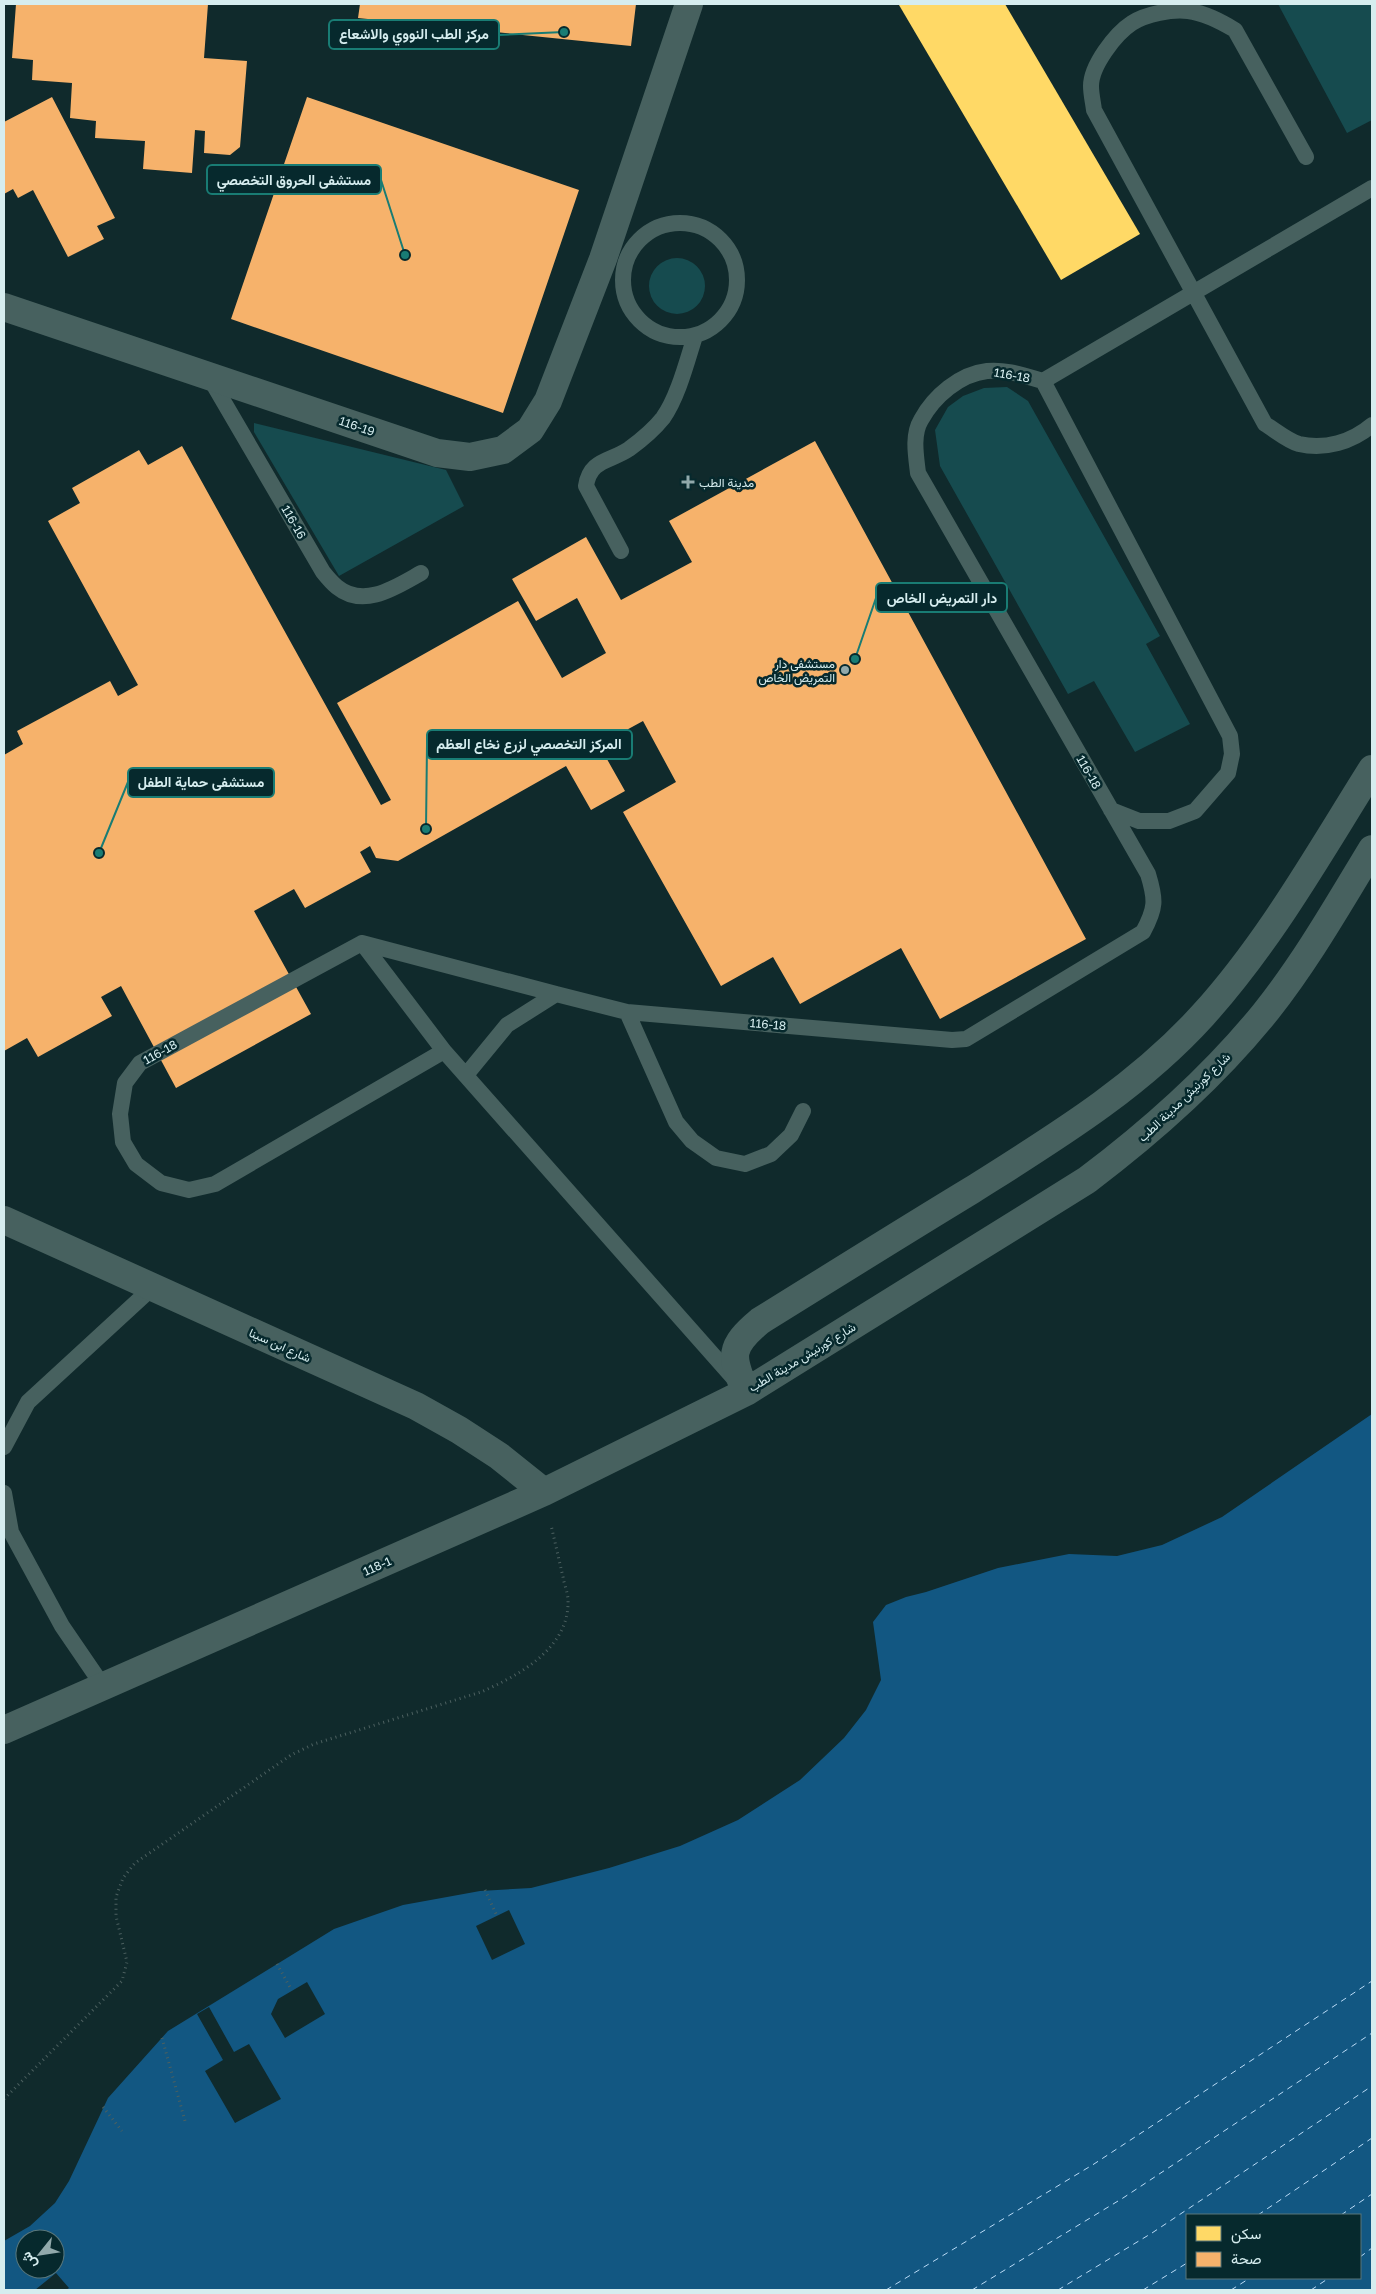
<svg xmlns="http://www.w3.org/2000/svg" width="1376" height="2294" font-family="'Golos Text',Vazirmatn,sans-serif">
<rect width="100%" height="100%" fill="#102a2c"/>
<path fill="#164b4f" d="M1278 4H1372V120L1347 133Z
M649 286a28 28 0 1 1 56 0a28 28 0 1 1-56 0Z
M1007 387 1028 401 1160 636 1146 644 1190 724 1135 752 1094 681 1068 694 940 466 935 430 948 407 963 396 984 388Z
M254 423 446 470 464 506 339 576 254 432Z"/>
<path fill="#125782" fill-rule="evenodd" d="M1372 1414V2290H4V2241L30 2226 55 2203 69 2181 108 2098 168 2031 334 1929 403 1905 480 1891 531 1888 609 1868 680 1846 738 1820 800 1780 844 1738 866 1710 881 1680 873 1622 886 1605 906 1597 926 1592 998 1568 1069 1554 1117 1556 1162 1545 1222 1517ZM1187 2215H1360V2278H1187ZM25 2239H55V2269H25Z"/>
<path fill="#102a2c" d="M509 1910 525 1944 492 1960 476 1926Z
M307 1982 325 2014 285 2038 271 2014 278 1999Z
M209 2007 234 2052 249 2044 281 2099 235 2123 205 2071 223 2060 197 2014Z
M56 2273 69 2288 66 2290H35Z"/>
<path fill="#ffd966" d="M900 4H1005L1140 234 1061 280 899 5Z"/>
<path fill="#f6b26b" d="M16 4H208L204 58 247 61 240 147 230 155 204 153 205 131 195 130 192 173 143 169 145 141 95 138 96 121 70 118 72 83 32 80 33 60 12 58Z
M360 4H636L631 46 358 18Z
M52 97 115 218 97 226 104 239 68 257 33 190 18 198 13 189 4 194V122Z
M307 97 579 190 503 413 231 319Z
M815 441 1086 939 940 1019 901 948 800 1004 773 957 721 986 623 812 676 782 643 721 599 745 625 791 591 810 566 766 398 861 376 858 370 846 360 852 371 872 305 908 294 889 254 911 311 1014 176 1088 121 986 101 997 112 1016 38 1057 27 1038 4 1051V755L23 744 17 731 110 681 118 696 138 685 48 521 80 503 72 488 139 450 148 465 182 446 381 805 391 800 337 703 518 601 562 678 606 653 577 598 536 621 512 579 586 537 621 600 692 562 669 521Z"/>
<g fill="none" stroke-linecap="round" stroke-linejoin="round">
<path stroke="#badbf7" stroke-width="1" stroke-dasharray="6 5" stroke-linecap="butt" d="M1258 2215 1372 2138
M1341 2215 1372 2194
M1360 2257 1372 2248
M886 2290 1094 2164 1372 1981
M972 2290 1123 2198 1372 2033
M1058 2290 1152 2233 1372 2086
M1143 2290 1187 2263
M1231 2290 1250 2278
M1311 2290 1329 2278"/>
<path stroke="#4c6060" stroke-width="3" stroke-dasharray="1 4" stroke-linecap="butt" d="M485 1890 497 1916
M277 1964 291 1989
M162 2038 185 2121
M4 2099 122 1981 127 1962 116 1916V1897L123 1878 135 1863 291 1755 314 1744 481 1692C518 1676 570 1648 568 1600 568 1593 564 1584 563 1577 559 1560 555 1542 551 1525
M103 2107 122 2131"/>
<path stroke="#47615f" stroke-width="16" d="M1306 157 1235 30C1220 21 1205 13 1188 11 1172 9 1146 14 1132 23 1115 34 1091 66 1091 86 1091 94 1093 102 1094 110L1265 424C1275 430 1288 441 1299 444 1325 450 1352 442 1372 425
M623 280a57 57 0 1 1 114 0a57 57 0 1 1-114 0Z
M208 375 323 572C327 577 332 583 337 587 364 609 396 587 421 573
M1043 381 1230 736 1232 754 1228 773 1195 811 1169 821H1139L1111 810
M621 551 586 486C590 459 610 462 629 449 640 441 655 428 663 418 678 397 687 361 695 336
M362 943 556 994
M627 1012 676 1122 692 1141 716 1158 745 1164 771 1154 791 1135 803 1111
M444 1051 215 1184 189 1190 161 1183 136 1164 123 1142 120 1114 125 1083 140 1063 362 943 444 1051 737 1382
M466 1075 507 1025 556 994 627 1012 952 1040 966 1039 1143 932C1156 908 1156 900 1148 874L918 473C916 456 912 435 921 420 934 396 960 374 987 371 1006 369 1025 376 1043 381L1372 188
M4 1447 28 1402 153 1287
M4 1493 11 1532 62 1626 103 1686"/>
<path stroke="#47615f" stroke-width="28" d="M4 307 437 453 470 457 503 450 530 430 548 401 603 259 689 4"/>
<path stroke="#47615f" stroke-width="28" d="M4 1220 416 1406 459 1430 499 1456 544 1492
M746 1392C730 1356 729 1347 760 1321 831 1277 901 1233 972 1190 1054 1138 1137 1088 1203 1015 1270 941 1319 853 1372 769
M4 1730 544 1492 746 1392 1087 1180C1152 1131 1212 1078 1264 1014 1305 963 1338 905 1372 849"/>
</g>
<g fill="#91a9ab" stroke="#06292d" stroke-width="2">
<path d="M685.5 474.5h5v5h5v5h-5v5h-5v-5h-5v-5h5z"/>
<circle cx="845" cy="670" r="5"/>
</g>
<g text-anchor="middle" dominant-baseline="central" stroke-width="5" stroke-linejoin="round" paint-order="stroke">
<g font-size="12" fill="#d6edef" stroke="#06292d">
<text transform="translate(1012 375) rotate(10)">116-18</text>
<text transform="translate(357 426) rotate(19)">116-19</text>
<text transform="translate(294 522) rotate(60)">116-16</text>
<text transform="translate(1089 772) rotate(60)">116-18</text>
<text transform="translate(768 1024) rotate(5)">116-18</text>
<text transform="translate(160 1052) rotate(-29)">116-18</text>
<text transform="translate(1184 1097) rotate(-44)">شارع كورنيش مدينة الطب</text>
<text transform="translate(280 1345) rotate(24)">شارع ابن سينا</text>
<text transform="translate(802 1357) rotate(-31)">شارع كورنيش مدينة الطب</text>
<text transform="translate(377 1566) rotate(-24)">118-1</text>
</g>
<g font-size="12" fill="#d6edef" stroke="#06292d" text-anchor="start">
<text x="699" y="482">مدينة الطب</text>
<text x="835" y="663" text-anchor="end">مستشفى دار<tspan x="835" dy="14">التمريض الخاص</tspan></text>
</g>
</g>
<path fill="none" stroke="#197c74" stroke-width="2" d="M564 32L499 35M405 255L381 180M855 659L876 598M426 829L427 745M99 853L128 782"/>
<g fill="#197c74" stroke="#06292d" stroke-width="2">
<circle cx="564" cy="32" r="5"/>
<circle cx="405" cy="255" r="5"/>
<circle cx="855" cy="659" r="5"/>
<circle cx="426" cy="829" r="5"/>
<circle cx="99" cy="853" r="5"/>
</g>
<g fill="#06292d" stroke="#197c74" stroke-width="2">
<rect x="329" y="20" width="170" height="29" rx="5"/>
<rect x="207" y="165" width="174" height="29" rx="5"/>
<rect x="876" y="583" width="131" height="29" rx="5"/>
<rect x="427" y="730" width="205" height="29" rx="5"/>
<rect x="128" y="768" width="146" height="29" rx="5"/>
</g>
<g font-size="14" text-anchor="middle" font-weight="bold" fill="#d6edef">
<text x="414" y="39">مركز الطب النووي والاشعاع</text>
<text x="294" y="185">مستشفى الحروق التخصصي</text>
<text x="942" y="603">دار التمريض الخاص</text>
<text x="529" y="749">المركز التخصصي لزرع نخاع العظم</text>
<text x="201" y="787">مستشفى حماية الطفل</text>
</g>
<rect width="1376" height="2294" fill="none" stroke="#d6edef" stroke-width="10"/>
<rect x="1186" y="2214" width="175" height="65" fill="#06292d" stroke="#59777b"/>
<rect x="1196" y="2226" width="25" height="15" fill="#ffd966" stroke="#59777b"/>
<text x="1231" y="2239" font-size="15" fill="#d6edef">سكن</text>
<rect x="1196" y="2252" width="25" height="15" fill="#f6b26b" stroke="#59777b"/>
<text x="1231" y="2264" font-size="15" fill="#d6edef">صحة</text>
<g transform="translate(40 2254) rotate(240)"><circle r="24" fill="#06292d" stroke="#59777b"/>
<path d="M0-4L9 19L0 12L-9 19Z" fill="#91a9ab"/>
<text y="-8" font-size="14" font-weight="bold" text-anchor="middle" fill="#d6edef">ش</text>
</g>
</svg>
